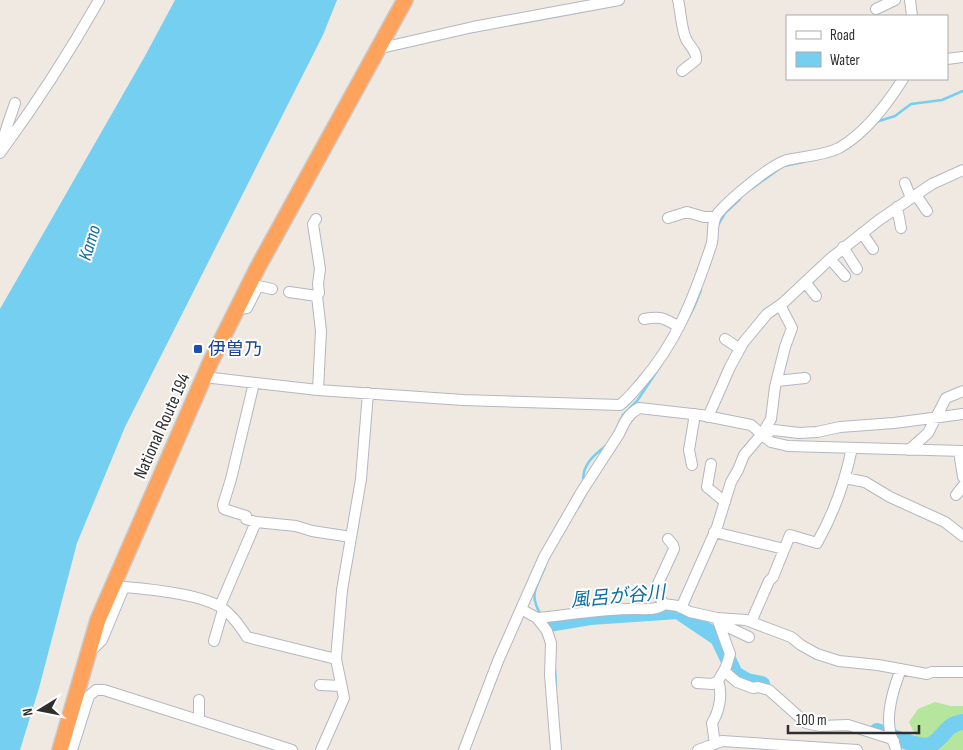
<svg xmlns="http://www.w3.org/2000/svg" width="963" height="750" font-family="'Sofia Sans Condensed','Noto Sans JP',sans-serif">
<rect width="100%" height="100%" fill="#efe9e1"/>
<path fill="#b6e59e" d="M935 702 951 706H963V750H905L916 737 909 722 918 709Z"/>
<path fill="#75cff0" d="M175 0H337L323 35 125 427 77 543 39 688 20 750H0V309L145 56Z"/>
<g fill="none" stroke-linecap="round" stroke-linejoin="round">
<path stroke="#75cff0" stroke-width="2.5" d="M876 122 895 116 911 104 942 100 963 91
M784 166 803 162
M751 189 779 169
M718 225 725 213 740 199
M689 317 694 307 701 290
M619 423 623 415 637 401 661 365
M584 483C580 466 595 454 607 445
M578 508 586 493
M541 615C528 594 537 587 545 567
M555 669 556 686"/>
<path stroke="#75cff0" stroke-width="16" d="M548 624 590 617 678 611 718 638 735 674 747 681 762 684
M877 731C889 735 922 750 932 744 946 736 944 725 963 722"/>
<defs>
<path id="minor" d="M678 0C681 12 681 28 686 39 690 47 697 51 696 60L682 71
M910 0 912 16
M876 9 895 0
M377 49 473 27 619 0
M947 59 963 57
M1 151C3 134 10 119 15 103
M0 153C36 104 69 53 99 0
M905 183 911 198
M916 195 927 211
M897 207 901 228
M668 218 687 212 704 217H715
M862 233 873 249
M843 247 857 269
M830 259 845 276
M805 282 816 296
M289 292 317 296 319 293 318 284 320 269 313 224 316 219
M317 296 321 331 318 390
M237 309 247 308 258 286 272 289
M644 319C662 316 664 318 679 327
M725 339 740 349
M204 377 318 390 463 400 620 405C628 399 634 391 641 383 677 342 694 297 711 246 715 235 710 223 718 213 730 199 770 165 787 160 804 156 823 156 839 148 866 133 887 104 903 79
M777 381 805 378
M254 383 231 479 223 505 224 509 246 516V519L256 522 296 526 312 531 351 537
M708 417 730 367 743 343 767 314 783 303 830 259 879 220 932 184 963 170
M762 434 774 430 799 433 817 432 840 427 894 423 963 414
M909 450 928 433 946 398 963 391
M959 451 963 477
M711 464 707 487 725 502
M692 465 689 450 695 414
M845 478 865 482 890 497 945 522 963 536
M956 495 963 486
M714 532 784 549
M664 604 656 592V588L674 549 673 545 668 539
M220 606 256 522
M681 608 717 527 731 482 738 470 744 455 762 434 771 419 775 387 785 347 792 328 780 305
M521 609 537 618 547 631 551 643 550 675 556 750
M537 618C569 615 601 609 634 609 643 609 657 611 664 604L678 606 690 612 717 618 746 620 791 637 801 645 817 654 839 661 878 665 927 674 932 672H963
M751 622 769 581 773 577 790 535 817 543C834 513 845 482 852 448
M720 626 728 627 749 637
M214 641 223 610
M91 651 102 640 124 587C149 589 197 594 219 606 231 613 240 626 247 637L336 659
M724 671 737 682 753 688 758 687 769 690 806 723 820 726 848 725 889 738 894 741
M697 683 712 684 718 681 726 667 730 654 717 618
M320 685 341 686
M199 700V720
M715 744 712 723C719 712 723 694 718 681
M72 750 89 696 96 690H104L292 750
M321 750 344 698 336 659 342 590 361 479 368 393
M464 750 498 661 544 557 582 491 619 434C624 423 628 414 639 408L701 415 751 425 771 442 788 446 963 451
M698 750 722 741 857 750
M896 750C895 744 891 737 890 731 886 712 894 687 901 669"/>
<path id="highway" d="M60 750 98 620 211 361 258 267 405 0"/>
</defs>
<use href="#minor" stroke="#b4b7c1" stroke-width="12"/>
<use href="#highway" stroke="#c9c9c9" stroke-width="18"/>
<use href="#minor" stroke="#fff" stroke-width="10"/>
<use href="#highway" stroke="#ffa35c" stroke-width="15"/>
</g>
<rect fill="#1a4fb4" stroke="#fff" stroke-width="2" x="193" y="344" width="10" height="10" rx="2.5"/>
<g text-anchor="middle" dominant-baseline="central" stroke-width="4" stroke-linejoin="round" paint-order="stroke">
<g font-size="18" fill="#164399" stroke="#fff" text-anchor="start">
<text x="208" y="349">伊曽乃</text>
</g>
<g font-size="18" fill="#2e2e2e" stroke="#fff">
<text transform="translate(162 426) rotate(-66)">National Route 194</text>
</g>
<g font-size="19" font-style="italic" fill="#0d6fa3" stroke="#fff">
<text transform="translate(90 243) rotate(-73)">Kamo</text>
<text transform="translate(618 597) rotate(-5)">風呂が谷川</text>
</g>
</g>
<rect x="786" y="15" width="162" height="65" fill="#ffffff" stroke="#ababab"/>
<rect x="796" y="31" width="25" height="8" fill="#ffffff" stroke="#ababab"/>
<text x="830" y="40" font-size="15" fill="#2e2e2e">Road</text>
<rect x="796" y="52" width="25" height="15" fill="#75cff0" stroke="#ababab"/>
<text x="830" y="65" font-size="15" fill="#2e2e2e">Water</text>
<g transform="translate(40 710) rotate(260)" stroke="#ffffff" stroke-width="4" paint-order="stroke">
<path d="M0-4L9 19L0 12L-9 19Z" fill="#2e2e2e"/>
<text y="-8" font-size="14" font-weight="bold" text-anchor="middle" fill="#2e2e2e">N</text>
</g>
<path d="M788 725v8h131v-8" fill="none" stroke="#2e2e2e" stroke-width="2.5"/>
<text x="796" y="725" font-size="15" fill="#2e2e2e" stroke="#ffffff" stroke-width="4" paint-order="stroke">100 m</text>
</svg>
